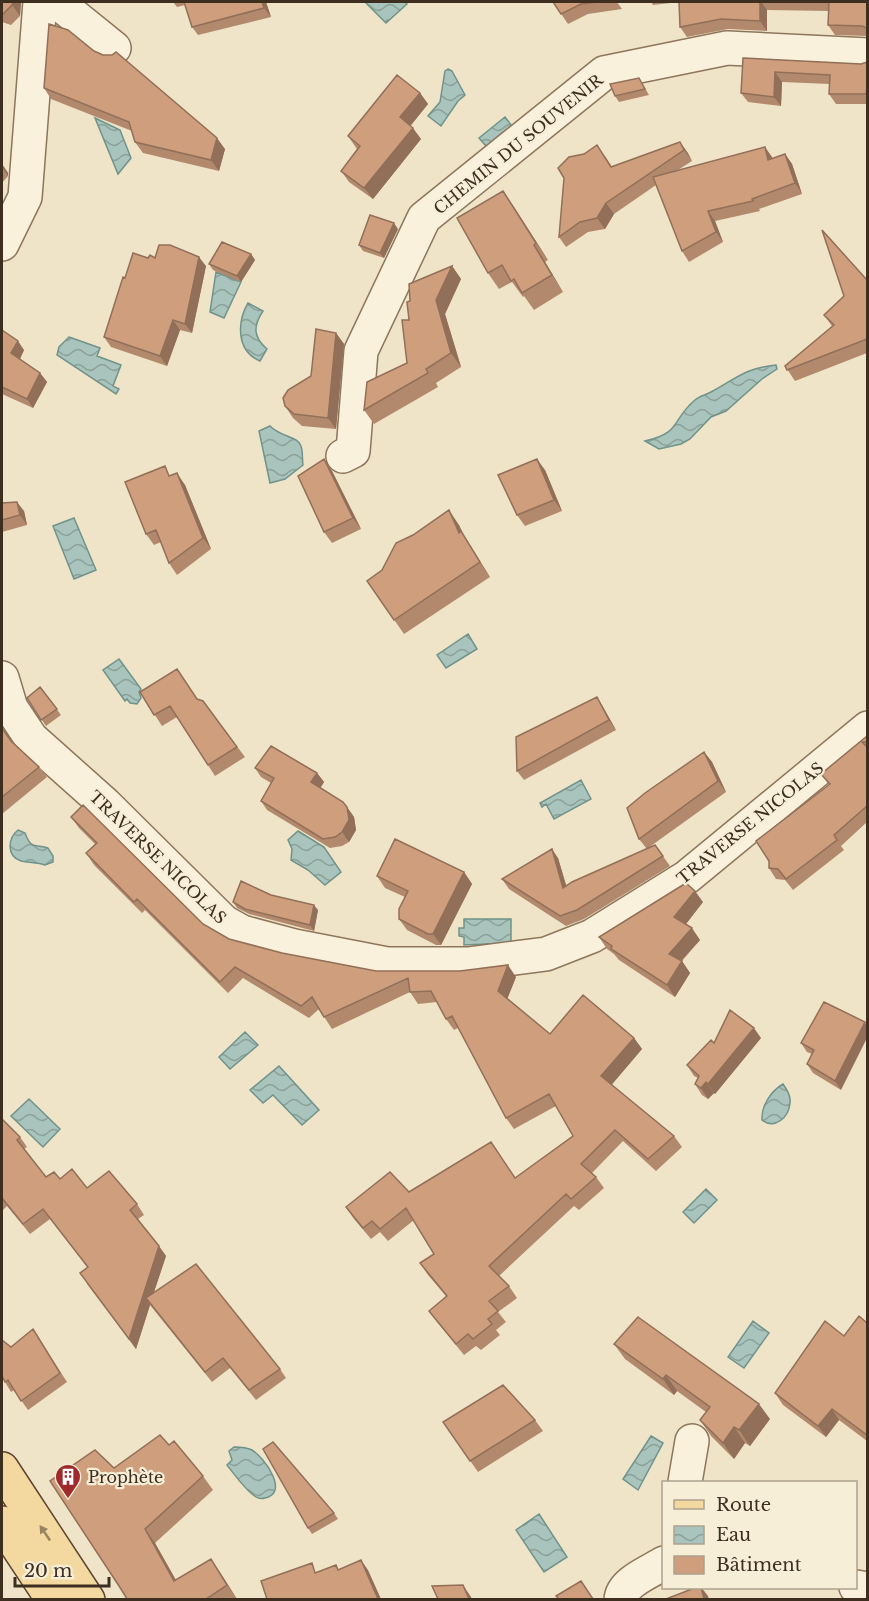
<svg xmlns="http://www.w3.org/2000/svg" width="869" height="1601" font-family="'Libre Baskerville',serif">
<defs>
<pattern id="water-waves" width="16" height="10" patternUnits="userSpaceOnUse" patternTransform="scale(1.5)"><rect width="16" height="10" fill="#a9c4bc"/><path d="M0 5q4-4 8 0t8 0" fill="none" stroke="#8ba098"/></pattern>
</defs>
<rect width="100%" height="100%" fill="#f0e4c8"/>
<path fill="url(#water-waves)" stroke="#6f938a" stroke-width="1.5" d="M365 2H405L407 4 386 23Z
M448 69 452 71 465 95 458 101 441 126 428 116 440 102 445 71Z
M505 117 518 134 493 154 479 138Z
M95 118 120 130 131 158 118 174Z
M216 272 241 282 224 318 210 312Z
M248 303 263 311C253 326 253 337 267 349L260 361C236 351 237 322 248 303Z
M69 337 100 348 97 356 121 365 113 386 119 389 116 394 57 355 59 347Z
M776 365 777 369 762 379 726 411 711 417 690 439 681 444 659 449 645 441C682 433 671 420 695 400 699 396 706 395 711 392 737 378 745 368 776 365Z
M270 426C280 437 298 436 301 446 303 451 302 459 303 465L285 479 270 483 259 431Z
M74 518 96 570 74 579 53 526Z
M468 634 477 649 446 668 437 655Z
M119 659 141 689 139 692 141 698 137 704 130 703 127 699 125 701 103 670Z
M581 780 591 799 554 819 546 804 542 807 540 803Z
M18 830 25 833C32 851 34 843 48 848L53 856V862L45 865C37 862 29 863 21 861 6 856 8 838 18 830Z
M298 831 324 847 341 872 325 885 308 870 291 860 292 849 288 840Z
M464 919H511V943L464 945V937L459 936V928H464Z
M245 1032 258 1045 230 1069 219 1057Z
M279 1066 319 1110 302 1125 273 1095 263 1103 250 1090Z
M783 1084C787 1090 791 1096 790 1103 789 1117 775 1130 762 1120 761 1106 771 1091 783 1084Z
M29 1099 60 1129 43 1147 11 1116Z
M706 1189 717 1200 694 1223 683 1212Z
M753 1321 769 1333 744 1368 728 1357Z
M651 1436 663 1443 638 1490 623 1479Z
M234 1447C240 1447 246 1447 252 1450 264 1457 290 1493 265 1498 261 1499 259 1499 256 1497 245 1490 235 1475 227 1465L232 1460 229 1451Z
M539 1514 567 1557 544 1572 516 1530Z"/>
<g fill="none" stroke-linecap="round" stroke-linejoin="round">
<defs>
<path id="minor" d="M57 2 114 48
M2 244 25 197 40 2
M343 456 353 451 361 351 424 218 604 73 727 48 868 55
M2 678 11 708 31 738 105 804 224 922 242 932 294 946 387 964H468L546 954 592 936 687 877 868 728
M685 1482 692 1441
M856 1587 868 1589
M621 1600C622 1582 650 1572 664 1563"/>
<path id="major" d="M2 1469 88 1600
M2 1523 53 1600"/>
</defs>
<use href="#minor" stroke="#8d765c" stroke-width="36"/>
<use href="#major" stroke="#5b4430" stroke-width="36"/>
<use href="#minor" stroke="#faf1dc" stroke-width="33"/>
<use href="#major" stroke="#f3d9a0" stroke-width="33"/>
</g>
<path fill="#b2896c" d="M2 2H21L20 16 11 25 2 22Z
M173 2H266L271 17 198 35 192 27 185 5 177 7Z
M553 2H617L622 9 588 14 568 24Z
M651 2H867V36L835 35 828 25 829 11 767 10V31L728 29 687 37 680 27 679 2 653 5Z
M94 51 225 149 219 171 143 153 135 142 132 131 51 99 44 88Z
M743 58 861 64 867 62V104H836L829 94 830 84 782 82 781 106 748 102 741 93Z
M639 78 649 95 619 102 615 96Z
M420 93 428 104 410 126 421 139 373 199 349 182 341 171 357 149 348 136Z
M680 142 692 161 678 170 772 157V159L785 154 792 164 802 194 759 209 760 211 715 221 723 242 689 262 682 251 656 185 614 214 605 229 588 232 566 247 559 237 605 156 612 167Z
M2 164 8 173V176L2 183Z
M503 191 548 260 545 262 563 292 534 310 524 296 523 297 512 282 499 289 488 273Z
M398 229 384 258 363 251 359 245Z
M251 254 255 260 241 282 213 270 209 264Z
M148 258H155L206 266 192 333 180 330 167 366 111 347 104 337 125 278Z
M452 266 461 279 445 314 461 367 436 383 438 387 374 424 364 410 407 363 410 301Z
M867 280V353L795 381 785 366 832 326 824 315Z
M2 330 24 350 20 359 40 373 47 382 33 408 2 394Z
M336 333 344 344 336 429 302 426 293 418 285 406 311 376Z
M324 459 332 471 361 529 332 543 324 532Z
M545 470 562 511 525 526 517 515Z
M171 475 185 485 211 549 177 575 169 563 161 542 154 545 146 534Z
M2 503 24 511 27 525 2 532 3 536 2 535Z
M459 525 464 536 490 577 404 634 367 581Z
M40 687 61 715 46 726 27 698Z
M140 692 198 699 203 701 245 757 215 776 177 717 162 726Z
M597 697 603 707 616 730 524 780 517 771Z
M2 727 11 741 39 767 47 777 2 814Z
M867 736V822L841 846 844 850 793 890 785 880 776 879 769 868 829 785 821 774Z
M704 752 712 762 726 792 648 848 655 845 670 866 584 919 566 926 509 889 502 879 558 858 566 886 647 849 639 839Z
M255 768 317 773 324 782 320 788 343 802 354 817 356 830 349 842 342 846 330 848 267 810 261 801 271 783 261 777Z
M71 817 203 924 229 939 282 953 376 971 516 977 507 999 550 1034 634 1038 642 1049 611 1085 674 1136 682 1147 656 1171 623 1141 592 1173 596 1177 604 1188 579 1210 574 1206 499 1276 509 1286 517 1298 498 1312 506 1322 496 1330 500 1335 481 1350 476 1346 464 1355 437 1322 429 1311 446 1296 428 1275 420 1263 434 1254 414 1220 388 1241 380 1232 371 1239 354 1219 346 1207 409 1192 491 1142 515 1178 573 1136 556 1106 514 1129 506 1118 458 1028 454 1030 446 1019 437 1002 418 1004 410 992 332 1029 319 1009 309 1018 243 978 228 993 145 910 142 913 94 865 86 853 95 844 79 828Z
M464 872 472 884 441 945H436L407 930 399 919 405 897 385 888 377 876Z
M233 902 318 910 314 931 249 914 237 908Z
M703 902 686 924 700 940 682 961 690 973 675 997 619 960 614 954 607 949 599 937Z
M824 1002 841 1090 813 1073 807 1064 812 1054 807 1052 801 1043Z
M761 1038 715 1094 714 1093 708 1099 702 1095 695 1084 698 1078 694 1076 687 1065 714 1043Z
M2 1119 20 1137 27 1147 24 1149 46 1177 60 1179 137 1204 144 1215 138 1219 166 1256 154 1292 280 1369 286 1378 256 1400 230 1368 212 1382 150 1305 136 1349 87 1284V1267L50 1219 30 1234 7 1206 2 1211Z
M867 1323V1441L839 1420 826 1437 783 1405 775 1393 844 1336Z
M33 1329 67 1382 28 1410 14 1390 11 1392 5 1382 11 1347Z
M614 1344 770 1419 750 1446 745 1443 734 1459 711 1436 700 1420 706 1412 677 1391 674 1395 625 1359Z
M535 1420 543 1431 478 1472 443 1422Z
M114 1468 203 1476 213 1490 155 1543 176 1580 221 1574 237 1599H127Z
M334 1513 338 1519 312 1534 308 1528Z"/>
<path fill="#916f58" d="M13 2H21L20 16 12 5Z
M262 2H266L271 17 264 8Z
M760 2H761L767 10V31L760 21Z
M775 72 782 82 781 106 774 97Z
M420 93 428 104 408 129 400 117Z
M413 128 421 139 373 199 364 188Z
M217 138 225 149 219 171 211 160Z
M680 142 688 153 692 161 684 150Z
M765 147 772 157 775 171 768 160Z
M785 154 792 164 802 194 795 183Z
M2 164 8 173V176L2 167Z
M503 191 514 207 548 260 536 243Z
M606 203 614 214 605 229 597 218Z
M708 211 715 221 723 242 716 232Z
M394 223 398 229 384 258 380 253Z
M534 245 545 262 563 292 552 275Z
M251 254 255 260 241 282 237 276Z
M199 257 206 266 192 333 185 324Z
M452 266 461 279 445 314 461 367 451 353 436 300Z
M173 320 180 330 167 366 160 356Z
M336 333 344 344 336 429 328 418Z
M18 341 24 350 18 363 11 353Z
M40 373 47 382 33 408 27 399Z
M324 459 332 471 361 529 353 518Z
M537 459 545 470 562 511 554 500Z
M177 473 185 485 211 549 203 538Z
M17 502 24 511 27 525 20 515Z
M449 510 459 525 464 536 490 577 459 533Z
M597 697 603 707 616 730 609 720Z
M704 752 712 762 726 792 718 781Z
M317 773 324 782 318 792 311 782Z
M347 807 354 817 356 830 349 842 342 832Z
M552 849 558 858 570 898 563 888Z
M464 872 472 884 441 945 433 934Z
M695 891 703 902 682 929 674 917Z
M314 905 318 910 314 931 310 925Z
M692 928 700 940 677 965 669 954Z
M682 961 690 973 675 997 667 985Z
M508 965 516 977 506 1002 498 991Z
M865 1022 867 1026V1038L841 1090 835 1081Z
M754 1028 761 1038 715 1094 708 1084Z
M634 1038 642 1049 609 1088 601 1076Z
M706 1082 714 1093 708 1099 701 1088Z
M159 1246 166 1256 150 1304 146 1298 150 1305 136 1349 129 1339Z
M666 1375 677 1391 674 1395 663 1379Z
M759 1404 770 1419 750 1446 739 1430Z
M832 1409 839 1420 826 1437 818 1426Z
M734 1427 745 1443 734 1459 723 1443Z
M145 1529 155 1543 184 1595 174 1581Z
M211 1559 221 1574 237 1599 227 1585Z
M361 1560 368 1570 381 1599H378Z
M463 1585 471 1597 472 1599H469Z
M701 1587 708 1596 709 1599H704Z"/>
<path fill="#cf9f7d" stroke="#916f58" stroke-width="1.5" d="M2 2H13L12 5 3 14H2Z
M184 2H262L264 8 192 27Z
M553 2H597L581 4 561 14Z
M679 2H760V21L721 19 680 27Z
M829 2H867V28L862 26 828 25Z
M49 24 68 30 94 51 103 55H112L116 52 217 138 211 160 135 142 129 122 44 88Z
M743 58 861 64 867 62V88L866 94H829L830 75 775 72 774 97 741 93Z
M397 75 420 93 400 117 413 128 364 188 341 171 360 146 348 136Z
M639 78 645 89 615 96 610 84Z
M680 142 684 150 606 203 597 218 580 222 559 237 564 178 558 168 569 157 584 154 597 145 611 167Z
M765 147 768 160 785 154 795 183 752 199 753 201 708 211 716 232 682 251 653 177Z
M503 191 536 243 534 245 552 275 522 293 514 279 511 281 502 265 488 273 457 218Z
M370 215 394 223 380 253 359 245Z
M822 230 867 280V339L787 370 785 366 834 325 824 315 844 296Z
M222 242 251 254 237 276 209 264Z
M159 245H170L199 257 185 324 173 320 160 356 104 337 123 277 125 278 133 253 148 258 150 255 155 258Z
M452 266 436 300 451 353 426 369 428 373 364 410 367 382 407 363 402 320H409L407 302 410 301 409 284Z
M316 329 336 333 328 418 294 414 285 406 283 398 288 390 311 376Z
M2 330 18 341 11 353 40 373 27 399 2 387Z
M324 459 353 518 324 532 298 476Z
M537 459 554 500 517 515 498 475Z
M165 466 169 476 177 473 203 538 169 563 156 530 146 534 125 482Z
M17 502 20 515 2 520V503Z
M449 510 459 533 461 531 480 562 394 620 367 581 382 570 396 543 413 535Z
M177 669 197 699 203 701 237 747 208 765 170 706 154 715 140 692Z
M40 687 57 709 41 720 27 698Z
M597 697 609 720 517 771 516 737Z
M2 728 11 741 39 767 2 797Z
M867 736V742H862L867 747V806L834 835 837 840 786 879 778 869 769 868V861L756 841 830 784 821 774Z
M271 746 317 773 311 782 343 802 347 807 349 820 342 832 335 837 323 839 261 801 274 778 255 768Z
M704 752 718 781 639 839 627 808 645 793Z
M83 805 203 924 229 939 282 953 376 971H460L508 965 498 991 550 1034 583 995 634 1038 601 1076 674 1136 648 1159 615 1130 581 1164 596 1177 571 1199 566 1194 489 1266 509 1286 489 1301 498 1311 488 1319 492 1324 473 1339 468 1334 456 1344 429 1311 447 1296 420 1263 434 1254 406 1208 380 1229 372 1221 363 1228 346 1207 390 1172 409 1192 491 1142 515 1178 573 1136 549 1094 506 1118 452 1016 446 1019 431 991 410 992 408 978 324 1017 312 997 301 1006 235 967 220 982 137 899 134 902 86 853 97 843 71 817Z
M395 839 464 872 433 934H428L399 919V909L408 891 377 876Z
M655 845 663 856 577 910 560 916 502 879 552 849 563 888 572 882Z
M241 881 271 895 314 905 310 925 245 909 233 902Z
M686 883 695 891 674 917 692 928 669 954 682 961 667 985 611 949 612 946 599 937Z
M824 1002 865 1022 835 1081 807 1064 814 1050 801 1043Z
M730 1010 754 1028 708 1084 706 1082 701 1088 695 1084 699 1076 687 1065 711 1040 714 1043Z
M2 1119 20 1137 17 1140 46 1177 54 1172 60 1179 72 1169 87 1188 109 1171 137 1204 130 1210 159 1246 129 1339 80 1273 88 1267 43 1209 23 1224 2 1198Z
M196 1264 280 1369 249 1390 223 1358 205 1372 146 1298Z
M859 1316 867 1323V1435L832 1409 818 1426 775 1393 825 1321 844 1336Z
M638 1317 759 1404 739 1430 734 1427 723 1443 700 1420 710 1407 666 1375 663 1379 614 1344Z
M33 1329 60 1373 21 1401 8 1380 5 1382 2 1376V1340L11 1347Z
M503 1385 535 1420 470 1461 443 1422Z
M160 1435 169 1445 174 1441 203 1476 145 1529 174 1581 211 1559 227 1585 206 1599H127L121 1589 50 1481 95 1450 114 1468Z
M273 1442 334 1513 308 1528 263 1449Z
M361 1560 378 1599H267L261 1581 312 1563 315 1573 336 1565 338 1570Z
M581 1581 593 1599H559L556 1596Z
M463 1585 469 1599H438L432 1586Z
M697 1587H701L704 1599H666Z"/>
<defs><path id="oneway-solid" d="M-6-.8H1V-3.2L6.5 0L1 3.2V.8H-6Z" transform="scale(1.5)"/></defs>
<use fill="#988460" href="#oneway-solid" transform="translate(45 1533) rotate(-124)"/>
<defs>
<symbol id="building-pin" viewBox="-11 -11 22 30"><path d="M0 17L-7.5 6A9.5 9.5 0 1 1 7.5 6Z" fill="#9e2a2b" stroke="#f7eed8"/><path d="M-4-6H4V6H1V3H-1V6H-4ZM-2.5-4.3h1.7v1.8h-1.7ZM.8-4.3h1.7v1.8H.8ZM-2.5-1h1.7V.8h-1.7ZM.8-1h1.7V.8H.8Z" fill="#fff"/></symbol>
</defs>
<g fill-rule="evenodd">
<use href="#building-pin" x="53" y="1462" width="30" height="40"/>
</g>
<g text-anchor="middle" dominant-baseline="central" stroke-width="4.5" stroke-linejoin="round" paint-order="stroke">
<g font-size="16" fill="#3d2e20" stroke="#f7eed8">
<text transform="translate(518 144) rotate(-39)">CHEMIN DU SOUVENIR</text>
<text transform="translate(750 823) rotate(-39)">TRAVERSE NICOLAS</text>
<text transform="translate(158 857) rotate(44)">TRAVERSE NICOLAS</text>
</g>
<g font-size="16" fill="#3d2e20" stroke="#f7eed8" text-anchor="start">
<text x="88" y="1477">Prophète</text>
</g>
</g>
<rect width="869" height="1601" fill="none" stroke="#3d2e20" stroke-width="6"/>
<rect x="662" y="1481" width="195" height="108" fill="#f7eed8" stroke="#ada18e" stroke-width="1.5"/>
<rect x="674" y="1500" width="30" height="9" fill="#f3d9a0" stroke="#ada18e" stroke-width="1.5"/>
<text x="716" y="1511" font-size="18" fill="#3d2e20">Route</text>
<rect x="674" y="1526" width="30" height="18" fill="url(#water-waves)" stroke="#ada18e" stroke-width="1.5"/>
<text x="716" y="1541" font-size="18" fill="#3d2e20">Eau</text>
<rect x="674" y="1556" width="30" height="18" fill="#cf9f7d" stroke="#ada18e" stroke-width="1.5"/>
<text x="716" y="1571" font-size="18" fill="#3d2e20">Bâtiment</text>
<path d="M15 1577v9h94v-9" fill="none" stroke="#3d2e20" stroke-width="3"/>
<text x="24" y="1577" font-size="18" fill="#3d2e20" stroke="#f7eed8" stroke-width="4.5" paint-order="stroke">20 m</text>
</svg>
